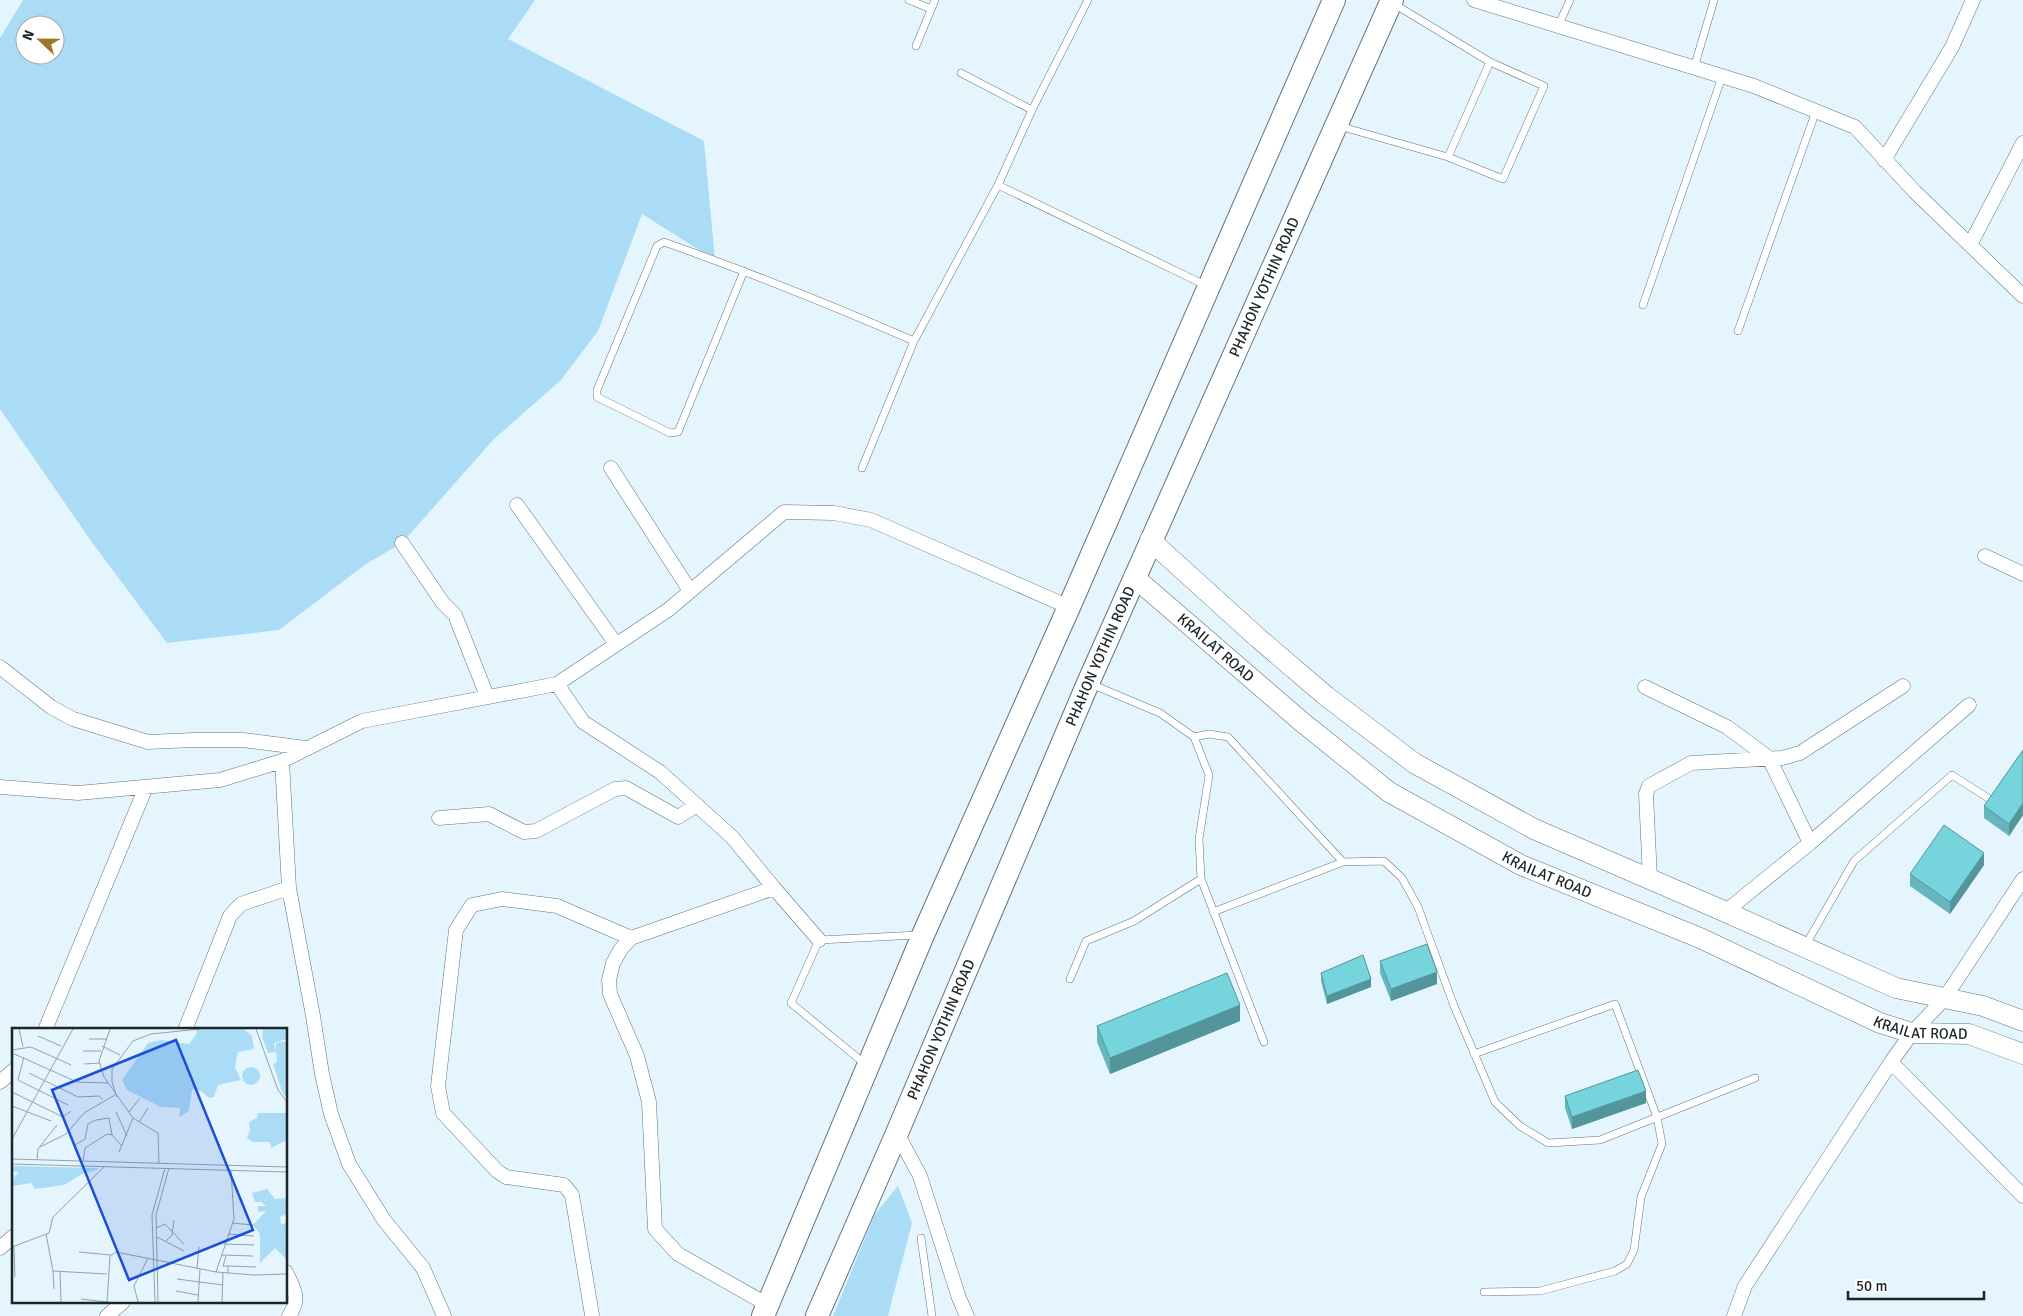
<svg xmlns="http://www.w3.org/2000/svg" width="2023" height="1316" font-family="Signika,sans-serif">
<rect width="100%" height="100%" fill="#e5f5fd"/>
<path fill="#abdcf6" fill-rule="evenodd" d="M23 0H535L508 39 704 141 715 260 642 214 598 331 561 380 493 440 402 543 366 564 279 630 167 643 91 541 0 409V38ZM25 25H55V55H25Z
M898 1186 912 1223 888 1316H833L875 1214Z"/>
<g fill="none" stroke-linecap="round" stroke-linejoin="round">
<defs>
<path id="service" d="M909 0 931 9
M1558 26 1570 0
M916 46 935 0
M1694 68 1714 0
M961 73 1032 110
M1339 126 1448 157 1490 62 1394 4
M1448 157 1503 179 1544 86 1490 62
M998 185 1205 285
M744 271 678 432 670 433 597 397V390L657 246 664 242C749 272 831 305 914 341
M1643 305 1722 77
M1738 331 1816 111
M862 468 914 341 998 185 1032 110 1088 0
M1091 684 1160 713 1194 737 1209 775 1199 839 1201 879 1264 1042
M1194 737 1209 734 1228 737 1343 862 1384 861 1402 878 1418 907 1454 1006 1495 1102 1520 1126 1548 1143 1600 1140 1755 1078
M1213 912 1343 862
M1805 946 1854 861 1952 775 1988 798
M1070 979 1086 941 1134 921 1201 879
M1474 1054 1615 1004 1657 1117 1662 1144 1641 1197 1634 1250 1627 1264 1615 1271 1540 1291 1484 1292
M865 1064 791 1003 819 940 918 935
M921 1238 932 1316"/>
<path id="minor" d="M1474 0 1754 86 1855 127 1915 192 2023 296
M1884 160 1952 47 1973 0
M1970 245 2023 143
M611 468 690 591
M517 505 616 644
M402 543 443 603 455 615 487 696
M1985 556 2023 574
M0 667 51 707 73 719 148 742 194 740H243L306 748
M557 684 583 722 660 772 732 837 774 888 819 940
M1645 687 1727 727 1769 758 1810 843
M282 761 289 888 313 1016 322 1074 331 1114 349 1164 384 1220 423 1268 444 1316
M0 787 78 793 220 780 282 761 362 721 557 684 668 610 784 512 834 513 871 520 1069 607
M439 818 489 814 524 832 536 831 615 789 626 788 678 817 697 805
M1650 879 1646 794 1649 786 1691 763 1782 758 1800 753 1903 686
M1725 912 1810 843 1969 705
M45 1030 146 787
M185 1030 230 916 241 904 289 888
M1891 1062 2023 1196
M0 1082 14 1070
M897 1133 920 1176 959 1298 967 1316
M0 1248 14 1236
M286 1272C294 1290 301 1298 289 1316
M768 1305 678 1254 655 1229 649 1102 637 1056 610 994 609 980 613 963 621 949 631 938 774 888
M592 1315 572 1195 564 1185 506 1177 497 1171 443 1113 438 1086 456 930 472 905 502 899 557 906 631 938
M107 1316 123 1302
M1734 1316 1745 1286 1891 1062 1912 1033 1944 999 2023 879"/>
<g id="secondary">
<path d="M1150 540 1258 638 1326 696 1414 763 1534 829 1719 909 1896 988 1983 1006 2023 1021"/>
<path id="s1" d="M1134 577 1302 722 1389 792 1521 865 1700 938 1880 1023 1912 1033 1969 1034 2023 1054"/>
</g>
<g id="primary">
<path d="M763 1316 923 935 1069 607 1334 0"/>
<path id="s2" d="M817 1316 897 1133 1088 683 1392 0"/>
</g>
</defs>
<use href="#service" stroke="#5e7582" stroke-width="8"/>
<use href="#minor" stroke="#5e7582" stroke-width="15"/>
<use href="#secondary" stroke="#5e7582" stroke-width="21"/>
<use href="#primary" stroke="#5e7582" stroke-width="24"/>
<use href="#service" stroke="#fff" stroke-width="7"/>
<use href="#minor" stroke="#fff" stroke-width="14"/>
<use href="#secondary" stroke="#fff" stroke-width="20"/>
<use href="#primary" stroke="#fff" stroke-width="22"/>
</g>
<path fill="#65b7bd" d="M2023 750V815L2009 836 1984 818V806Z
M1984 865 1950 914 1910 886V874Z
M1380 961 1437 984 1391 1001 1380 973Z
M1321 973 1371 987 1327 1004 1321 981Z
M1240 1021 1110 1074 1097 1042V1026Z
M1565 1096 1646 1103 1572 1129 1565 1108Z"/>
<path fill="#53959a" d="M2023 803V815L2009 836V824Z
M1984 853V865L1950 914V902Z
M1437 972V984L1391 1001V989Z
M1371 979V987L1327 1004V996Z
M1240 1005V1021L1110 1074V1058Z
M1646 1091V1103L1572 1129V1117Z"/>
<path fill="#76d5dc" stroke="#53959a" d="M2023 750V803L2009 824 1984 806Z
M1944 825 1984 853 1950 902 1910 874Z
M1427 944 1437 972 1391 989 1380 961Z
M1363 955 1371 979 1327 996 1321 973Z
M1227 973 1240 1005 1110 1058 1097 1026Z
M1638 1070 1646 1091 1572 1117 1565 1096Z"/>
<g text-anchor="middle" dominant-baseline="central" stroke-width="5" stroke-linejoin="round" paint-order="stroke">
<g font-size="15" fill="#1b252a" stroke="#fff">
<text stroke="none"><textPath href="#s2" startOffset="1122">PHAHON YOTHIN ROAD</textPath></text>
<text stroke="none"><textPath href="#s1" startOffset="108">KRAILAT ROAD</textPath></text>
<text stroke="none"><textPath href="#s2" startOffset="718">PHAHON YOTHIN ROAD</textPath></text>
<text stroke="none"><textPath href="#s1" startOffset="512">KRAILAT ROAD</textPath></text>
<text stroke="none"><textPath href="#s1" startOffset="918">KRAILAT ROAD</textPath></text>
<text stroke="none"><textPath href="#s2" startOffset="312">PHAHON YOTHIN ROAD</textPath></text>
</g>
</g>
<g transform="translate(12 1028)">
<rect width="275" height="275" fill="#e5f5fd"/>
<path d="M184 1H232L240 8 242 21 226 24 223 39 229 52 206 57 202 69 197 70 189 63 180 61 177 83 167 89 168 80 149 79 115 62 110 52 136 15 149 12 177 16 185 5ZM251 1H275V11L262 15 264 24V15L275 13V69L271 66 261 36 265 34 264 24 256 25 250 9ZM230 48a9 9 0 1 1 18 0a9 9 0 1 1-18 0ZM246 85H275V112L259 120 258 114H241L235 110 238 102 237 94 245 90ZM0 138 83 140 87 141 70 146 52 157 23 161 19 155 0 158V151L7 144 0 143ZM255 161 263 171 275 170V186L268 189 269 197 275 194V232L263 220 248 235V206L241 197 254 183 246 184V178H254L249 174H243L240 165Z" fill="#abdcf6"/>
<path fill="none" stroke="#94a2a9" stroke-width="1" d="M7 1 11 19M98 1 87 33 92 49 121 90 146 105 147 135M244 1 266 62 275 74M26 8 49 18M77 11H95M90 18 108 27M0 22 19 19 59 37M71 23H89M0 25 65 54 96 55M12 29 6 52 56 77M72 36 88 35M17 45 66 69 87 68 91 72M0 64 51 89 59 83M105 69 100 54V41L121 13 139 6 188 1M0 78 39 93M104 84 115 108M117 84 128 70M127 94 136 80M0 111 61 1M63 117 73 111 76 96 84 92 97 90 100 107M28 119 54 106 72 85 103 67M107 124 121 90M0 131 275 139M25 132 26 121 45 97M71 133 73 120 95 106 100 107 110 118M0 136 275 144M220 195 241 197M144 200 153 196 172 216M34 206 41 243 95 246M216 206 242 208M145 209 172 223M153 214 160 207 162 192M212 216 242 217M0 219 37 205 41 189 92 139M2 219 3 249M67 224 99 227M209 227 241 228M214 228 211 238H216V245M216 238 244 239M185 241 187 219M41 243 42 261M48 244 49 274M204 244 222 191 219 143M165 251 211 257M164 263 186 267M69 271 95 274M95 274 98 228 104 224 204 244 242 247 275 246M126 274 122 258 136 230M143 274 140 187 153 140M146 274 144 187 157 140M186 274 188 241M210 274 211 244"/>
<path fill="#1d4ed8" fill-opacity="0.15" stroke="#1d4ed8" stroke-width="2.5" d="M164 12 241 202 117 252 40 62Z"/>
<rect width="275" height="275" fill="none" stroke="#1b252a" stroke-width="2.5"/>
</g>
<g transform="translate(40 40) rotate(292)"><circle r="24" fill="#ffffff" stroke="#a4a8aa"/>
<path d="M0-4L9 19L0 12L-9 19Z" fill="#a17526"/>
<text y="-8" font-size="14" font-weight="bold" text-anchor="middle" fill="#1b252a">N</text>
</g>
<path d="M1848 1291v8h136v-8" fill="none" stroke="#1b252a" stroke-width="2.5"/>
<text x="1856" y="1291" font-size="15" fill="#1b252a" stroke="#ffffff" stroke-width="4" paint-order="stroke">50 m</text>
</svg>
